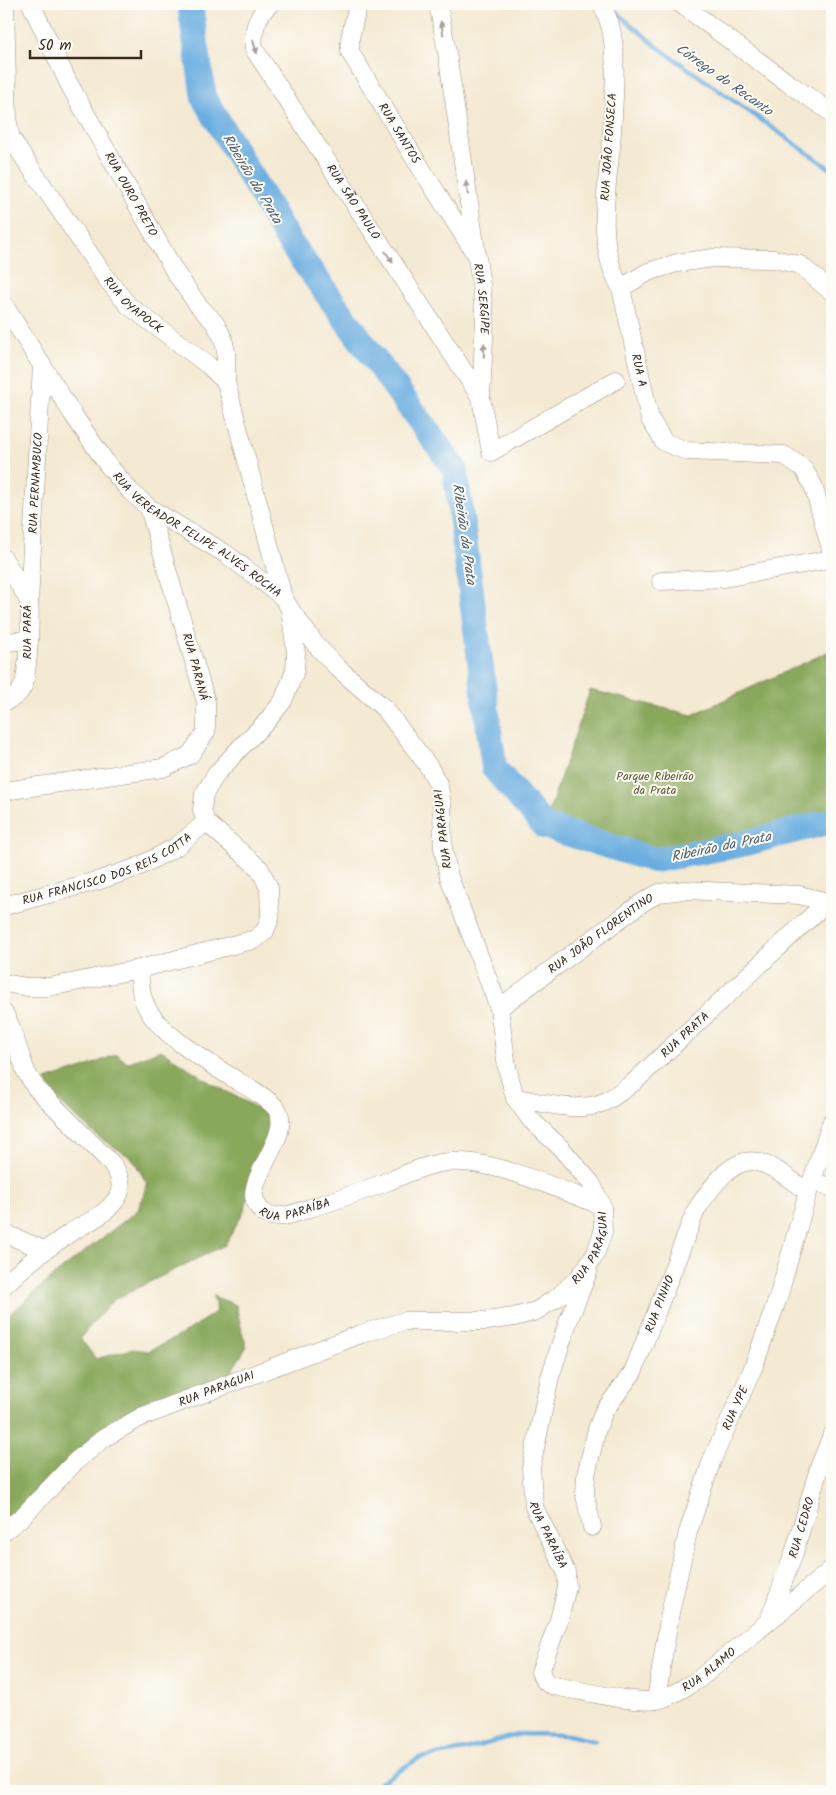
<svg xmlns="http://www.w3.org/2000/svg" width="836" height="1795" font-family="Kalam,sans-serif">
<rect width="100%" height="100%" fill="#fdfcf7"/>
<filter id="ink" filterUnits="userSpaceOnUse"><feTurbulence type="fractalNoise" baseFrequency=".02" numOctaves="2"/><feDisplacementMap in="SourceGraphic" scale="10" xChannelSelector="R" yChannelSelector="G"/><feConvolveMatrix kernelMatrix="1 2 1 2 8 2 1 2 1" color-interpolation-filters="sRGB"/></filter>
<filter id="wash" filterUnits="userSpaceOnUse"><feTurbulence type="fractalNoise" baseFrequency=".0096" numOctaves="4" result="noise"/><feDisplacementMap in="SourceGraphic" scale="20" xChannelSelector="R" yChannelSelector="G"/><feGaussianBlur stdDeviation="1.12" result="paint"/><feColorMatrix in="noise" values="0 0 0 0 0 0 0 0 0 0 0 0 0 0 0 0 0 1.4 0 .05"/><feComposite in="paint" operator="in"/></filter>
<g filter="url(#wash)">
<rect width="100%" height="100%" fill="#f4e9d2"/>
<path fill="#89a85c" stroke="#62693d" d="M832 650V821L738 845 654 860 544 826 590 690 692 715Z
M161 1050 211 1083 273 1117 275 1130 253 1177 245 1209 225 1245 113 1300 80 1338 96 1359 132 1349 149 1351 181 1335 217 1311 213 1296 236 1305 242 1332 247 1346 226 1380 131 1418 4 1524V1319L56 1274 138 1210 147 1184 133 1159 97 1136 56 1099 46 1080 86 1067 117 1054 127 1063Z"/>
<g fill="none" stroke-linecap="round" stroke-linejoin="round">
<path stroke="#6bade0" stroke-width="4.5" d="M610 7 659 48 832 170
M367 1791 419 1758 465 1750 520 1734 568 1735 595 1741"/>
<path stroke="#6bade0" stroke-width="26" d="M190 4 204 98 290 243 455 469 494 768 544 826 654 860 738 845 832 821"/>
</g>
</g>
<g filter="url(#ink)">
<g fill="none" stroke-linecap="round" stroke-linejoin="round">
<defs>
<g id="minor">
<path id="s1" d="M5 4 8 123 11 138 20 152 106 278 128 305 208 365 226 382 283 597"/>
<path id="s2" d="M31 4 69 84 175 272 198 305 215 323 223 338 226 352V382"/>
<path id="s3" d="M270 4C256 17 252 31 254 49L481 398"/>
<path id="s4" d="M358 4 350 38V52L417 162 473 250"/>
<path id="s5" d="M438 4 447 52 481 285 485 319 481 398 491 452 616 380"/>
<path d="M602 4C605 12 609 20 611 29 618 60 613 114 611 147 606 193 596 246 621 288"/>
<path d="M681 4 788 83 832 113"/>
<path id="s6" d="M832 292 800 265 774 259 713 258 677 263 648 272 621 288 650 419 664 442 687 451 784 455 803 468 813 485 832 553"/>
<path id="s7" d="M4 305 72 413 107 464 130 491 149 508 226 554 283 597 290 609 296 653 295 671 283 701 267 721 240 748 217 773 204 794 202 810 206 822 260 869 269 888 270 918 265 931 256 939 139 969 70 983 48 987H27L4 983"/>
<path d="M4 559C9 568 27 595 29 603 31 616 28 678 22 688 18 696 11 699 4 702"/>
<path d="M661 581 724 578 832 559"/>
<path id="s8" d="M29 602 42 365"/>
<path d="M4 642 29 640"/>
<path d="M4 791 163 768 190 755 206 732V702L149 508"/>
<path id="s9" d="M4 906 100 880 138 867 176 847 206 822"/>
<path id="s10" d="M139 969C140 982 140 995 146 1006 158 1034 214 1066 239 1082 252 1089 266 1097 276 1108 294 1130 253 1170 254 1196 254 1199 256 1203 258 1206 260 1211 268 1216 273 1216 285 1218 299 1212 310 1208 337 1200 363 1191 389 1181 408 1173 429 1163 450 1162 493 1159 561 1190 602 1206"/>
<path id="s11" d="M499 1008 643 902 659 893 684 890 799 895 832 903"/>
<path d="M4 1013 10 1025 26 1072 36 1088 112 1164C121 1176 125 1190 114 1202 104 1216 84 1224 70 1233 46 1249 23 1266 4 1286"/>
<path id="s12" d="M515 1098C542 1102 578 1114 604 1102 615 1097 624 1089 634 1082L828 901"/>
<path d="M812 1181 832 1188"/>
<path d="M4 1233 44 1250"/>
<path id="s13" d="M588 1272 568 1322 550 1377 531 1468 534 1507 566 1572 567 1587 559 1620 540 1672C544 1683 549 1685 559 1687 583 1691 636 1704 657 1700 672 1697 686 1686 699 1679L832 1569"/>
<path id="s14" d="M592 1527 585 1495 586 1475 597 1429 604 1411 633 1372 696 1210C709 1191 731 1156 757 1162 775 1166 793 1182 808 1192"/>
<path id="s15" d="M4 1531 21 1518 76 1461 104 1438 141 1417 361 1334 405 1321H487L514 1317 536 1311 558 1297 580 1276 595 1255 603 1232 602 1206 591 1183 560 1147 531 1120 515 1098 507 1067 499 1008 449 877 443 848 442 805 439 786 429 767 385 709 338 668 316 645 290 609"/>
<path id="s16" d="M769 1620 794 1553 819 1468 832 1435"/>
<path id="s17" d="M656 1700 670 1613 688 1532 712 1460 753 1368 778 1298 808 1192 832 1121"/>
</g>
</defs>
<use href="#minor" stroke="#988a78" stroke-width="19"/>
<use href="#minor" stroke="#fff" stroke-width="18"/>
</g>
<defs><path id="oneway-solid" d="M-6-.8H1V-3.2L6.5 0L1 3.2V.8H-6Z" transform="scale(1.25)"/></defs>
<g fill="#a79f9a">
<use href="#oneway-solid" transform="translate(442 28) rotate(-101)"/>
<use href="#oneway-solid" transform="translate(255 47) rotate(73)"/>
<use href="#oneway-solid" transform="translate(467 188) rotate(-98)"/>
<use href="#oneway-solid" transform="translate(389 257) rotate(57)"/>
<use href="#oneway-solid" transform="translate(484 350) rotate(-89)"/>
</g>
</g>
<g text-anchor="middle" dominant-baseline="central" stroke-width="4" stroke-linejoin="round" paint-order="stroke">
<g font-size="12" fill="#3b2a1e" stroke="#fdfcf7">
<text stroke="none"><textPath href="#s4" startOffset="144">RUA SANTOS</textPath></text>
<text transform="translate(609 147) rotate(-86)">RUA JOÃO FONSECA</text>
<text stroke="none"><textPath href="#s2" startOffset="215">RUA OURO PRETO</textPath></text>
<text stroke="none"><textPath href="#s3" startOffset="232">RUA SÃO PAULO</textPath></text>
<text stroke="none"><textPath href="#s5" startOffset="298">RUA SERGIPE</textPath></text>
<text stroke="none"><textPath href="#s1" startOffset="342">RUA OYAPOCK</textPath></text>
<text stroke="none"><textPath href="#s6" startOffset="312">RUA A</textPath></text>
<text stroke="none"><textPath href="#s8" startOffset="119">RUA PERNAMBUCO</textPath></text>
<text stroke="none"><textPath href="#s7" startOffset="305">RUA VEREADOR FELIPE ALVES ROCHA</textPath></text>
<text transform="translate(27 632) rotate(-90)">RUA PARÁ</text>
<text transform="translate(195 667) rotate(75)">RUA PARANÁ</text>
<text transform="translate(443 829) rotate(-97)">RUA PARAGUAI</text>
<text stroke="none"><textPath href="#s9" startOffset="110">RUA FRANCISCO DOS REIS COTTA</textPath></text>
<text stroke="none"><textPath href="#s11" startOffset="126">RUA JOÃO FLORENTINO</textPath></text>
<text stroke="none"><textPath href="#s12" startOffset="196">RUA PRATA</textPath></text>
<text stroke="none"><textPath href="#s10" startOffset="351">RUA PARAÍBA</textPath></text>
<text stroke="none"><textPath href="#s15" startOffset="680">RUA PARAGUAI</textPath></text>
<text stroke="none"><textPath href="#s14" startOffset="241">RUA PINHO</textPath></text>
<text stroke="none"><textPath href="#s15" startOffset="260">RUA PARAGUAI</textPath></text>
<text stroke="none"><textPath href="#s17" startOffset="304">RUA YPE</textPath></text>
<text stroke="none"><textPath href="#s16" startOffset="98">RUA CEDRO</textPath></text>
<text stroke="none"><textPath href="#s13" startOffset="275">RUA PARAÍBA</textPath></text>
<text stroke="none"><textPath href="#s13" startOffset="606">RUA ALAMO</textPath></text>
</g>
<g font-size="12" fill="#5d5834" stroke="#fdfcf7">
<text x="655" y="776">Parque Ribeirão<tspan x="655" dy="14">da Prata</tspan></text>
</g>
<g font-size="14" font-style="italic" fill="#4e5e6c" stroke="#fdfcf7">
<text transform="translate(724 80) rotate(35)">Córrego do Recanto</text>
<text transform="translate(252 179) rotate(59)">Ribeirão da Prata</text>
<text transform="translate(464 534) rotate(82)">Ribeirão da Prata</text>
<text transform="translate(721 847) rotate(-12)">Ribeirão da Prata</text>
</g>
</g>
<rect width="836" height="1795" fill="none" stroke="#fdfcf7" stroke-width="20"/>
<path d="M30 50v8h111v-8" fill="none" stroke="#3b2a1e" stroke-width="2.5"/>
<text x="38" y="50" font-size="15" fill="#3b2a1e" stroke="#fdfcf7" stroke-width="4" paint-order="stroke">50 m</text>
</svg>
